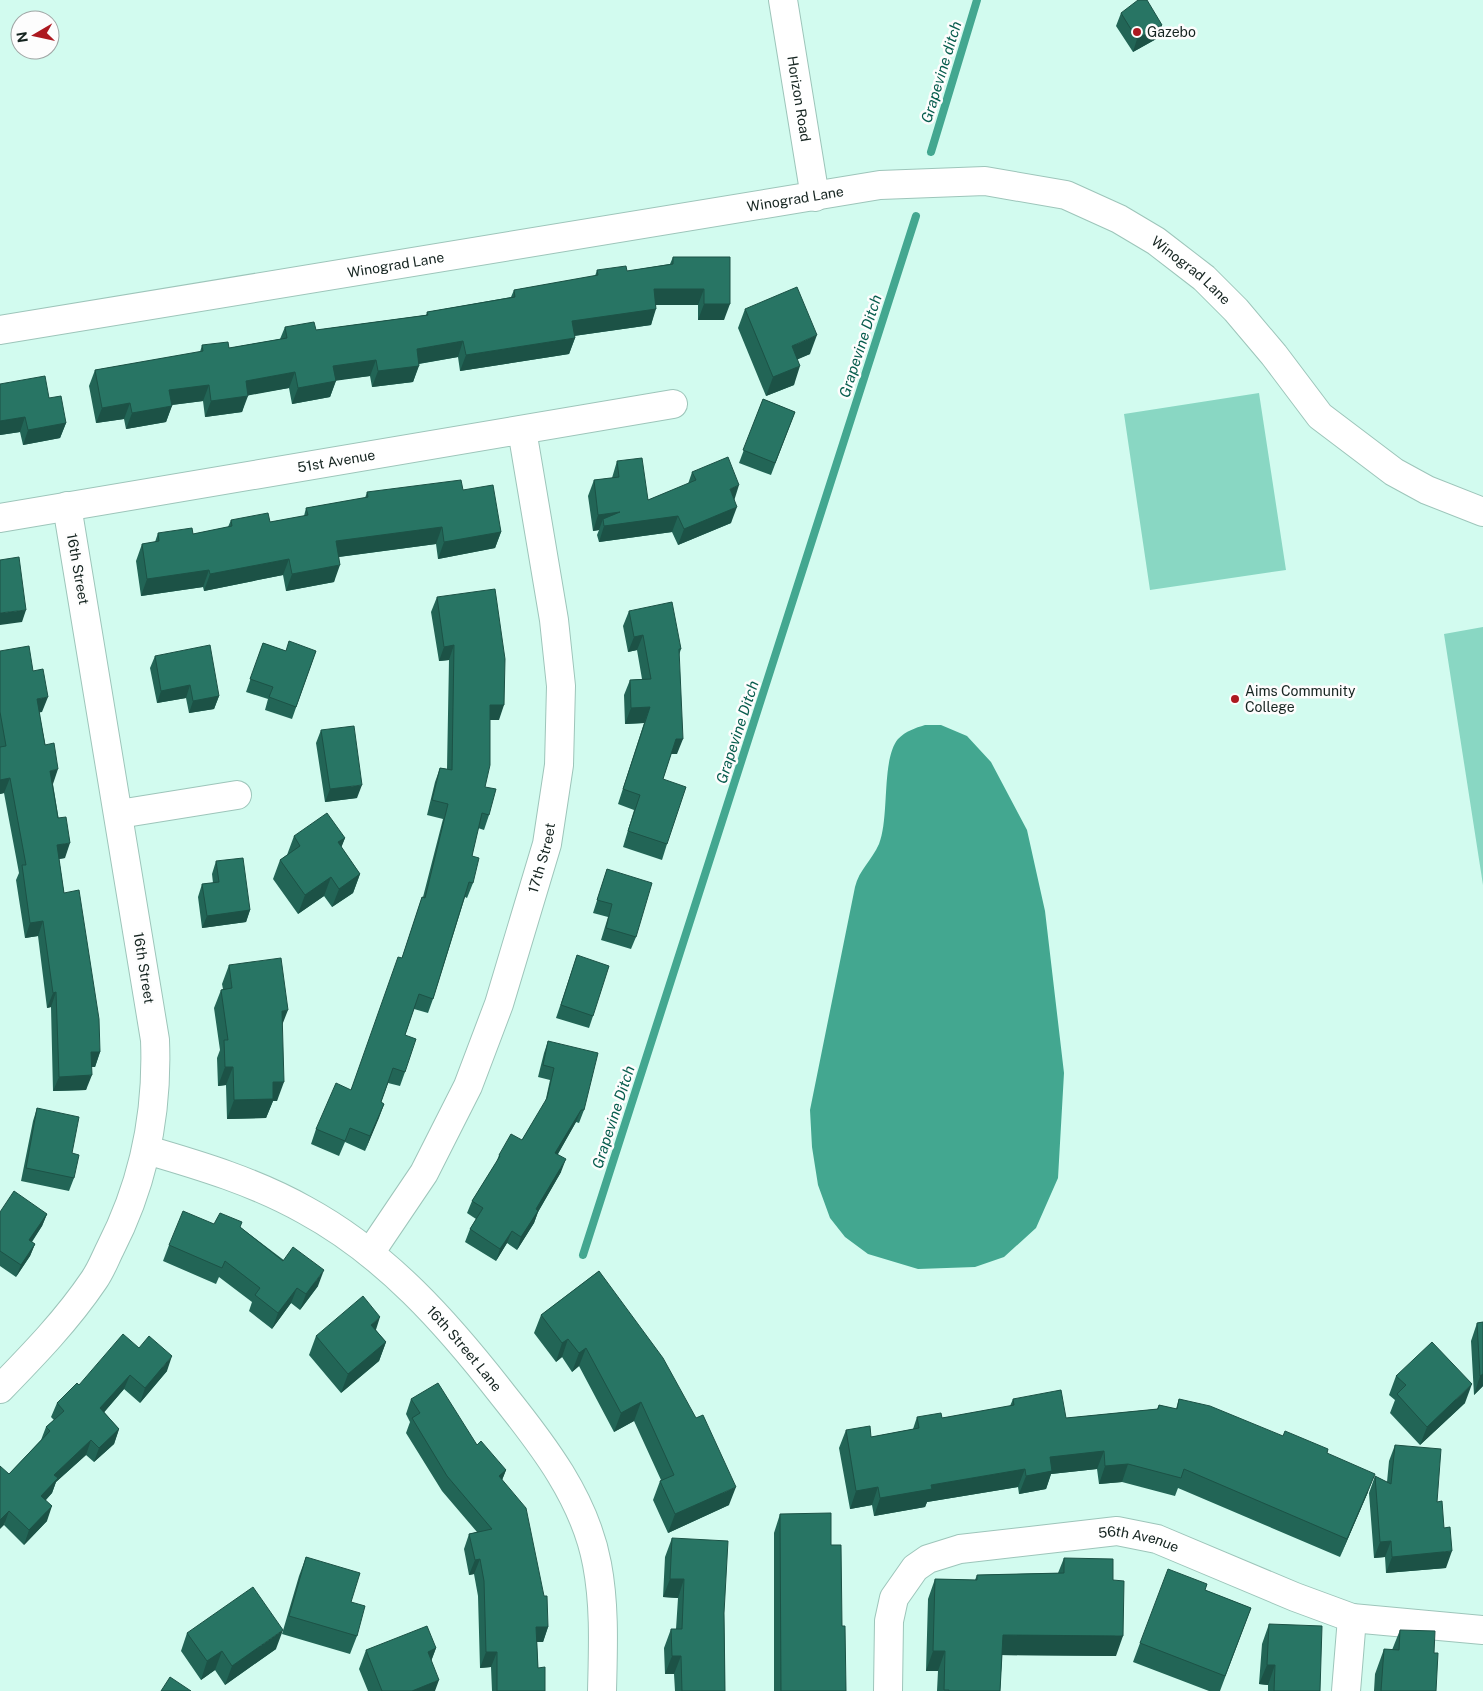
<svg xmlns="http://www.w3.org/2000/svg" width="1483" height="1691" font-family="'Public Sans',sans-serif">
<rect width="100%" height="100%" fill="#d2fbef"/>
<path fill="#89d7c3" d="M1259 393 1286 570 1150 590 1124 414Z
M1483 627V885L1444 634Z"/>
<path fill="#43a790" d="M925 725H941L967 736 991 762 1027 830 1045 911 1064 1073 1058 1178 1036 1228 1004 1257 975 1267 918 1269 868 1254 845 1237 830 1218 818 1185 812 1147 810 1110 855 887C859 870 872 860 879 844 890 816 881 760 898 739 906 731 915 728 925 725Z"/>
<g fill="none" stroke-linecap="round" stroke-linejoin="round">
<path stroke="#43a790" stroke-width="8" d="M931 152 977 0
M583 1255 916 216"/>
<defs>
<g id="minor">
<path id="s1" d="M783 0 815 197"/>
<path id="s2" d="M0 330 880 185 985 181 1066 195 1119 219 1156 241 1204 278 1236 310 1274 355 1320 416 1394 472 1427 490 1483 512"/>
<path id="s3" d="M0 518 673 404"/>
<path d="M119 814 237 795"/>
<path id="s4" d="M147 1150C202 1166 255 1182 305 1210 386 1254 447 1323 503 1395 543 1445 585 1499 597 1564 605 1606 603 1649 602 1691"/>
<path id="s5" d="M370 1253 424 1173 468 1086 499 1004 547 844 559 765 561 686 554 620 522 430"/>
<path d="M0 1389C34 1354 67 1320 94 1280 101 1270 105 1259 110 1249 144 1183 158 1114 155 1040L67 506"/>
<path id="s6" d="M888 1691 889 1621 894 1598 915 1568 928 1559 960 1549 1117 1531 1157 1539 1295 1597 1352 1618 1483 1630"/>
<path d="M1346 1691 1352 1618"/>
</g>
</defs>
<use href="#minor" stroke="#9dc5ba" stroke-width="30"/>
<use href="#minor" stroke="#fff" stroke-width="28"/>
</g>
<path fill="#226556" d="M1121 13 1162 25 1158 38 1133 52 1116 26Z
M673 257H730L724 320H698V305H656L651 325 574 336 575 338 569 354 460 371 458 357 419 364 413 382 372 387 370 376 336 380 330 397 292 404 289 388 247 395 242 412 205 417 203 401 172 405 166 422 126 429 124 419 96 423 89 386 95 370 200 352 202 345 229 348 280 339 285 327 316 330 426 315 427 312 511 297 514 290 595 276 597 270 627 271 670 264Z
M745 309 810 354 797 359 794 385 766 396 738 328Z
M0 384 49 398 66 423 60 438 23 445 20 432 0 435Z
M763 399 795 412 771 475 739 463Z
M617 461 648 500 688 484 692 472 734 500 731 523 678 545 672 532 599 542 597 535 599 530 593 531 588 496 594 480 612 478Z
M463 490 501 532 495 548 438 559 436 544 339 557 334 582 286 591 283 575 204 591 203 587 141 596 136 561 142 544 155 542 158 533 193 534 228 527 231 520 270 522 304 516 306 508 365 498 367 492Z
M437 597 499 720H490L485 787 489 815 484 830 478 828 472 856 473 883 467 898 465 897 433 999 428 1013 414 1009 405 1035V1072L400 1086 388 1083 381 1102 384 1104 365 1151 345 1142 339 1156 311 1144 316 1129 351 1090 402 958 422 897H423L443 819 427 815 435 782 440 768 447 769 449 660 439 661 431 612Z
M629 611 681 649 679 655 677 754H671L663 779 667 844 662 860 623 847 634 810 618 804 644 723 625 724 624 695 630 680 642 679 637 650 628 652 623 626Z
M263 643 286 651H316L292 719 265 710 268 699 246 692Z
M0 651 33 671 42 712H39L53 784 65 858 59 859 64 893 100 1052 95 1067H91L86 1090 53 1091 51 1007 47 1008 38 936 25 938 16 880 19 873 4 793 0 794Z
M155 656 219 696 214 709 189 713 186 698 157 703 150 668Z
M321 730 357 798 325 802 316 743Z
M294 836 345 838 341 847 360 874 353 893 332 907 324 896 298 914 273 879 280 860 287 855Z
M216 861 250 910 246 922 202 928 198 897 202 884 213 883 212 874Z
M607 869 636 937 631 949 601 940 608 917 593 913Z
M577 955 593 1016 589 1028 556 1018Z
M229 965 282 1026 277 1101H273L266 1118 227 1119 226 1085 218 1086 217 1058 220 1050 214 1008 221 990 223 989 222 984Z
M548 1041 584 1110 579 1123 576 1122 558 1154 561 1172 538 1212 534 1223 517 1250 507 1243 496 1261 465 1242 470 1229 476 1219 467 1213 472 1201 496 1163 499 1155 522 1140 545 1103 550 1080 538 1077 544 1053Z
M37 1108 72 1153 74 1178 69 1191 21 1181 33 1121Z
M0 1212 47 1214 42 1226 32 1242 35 1244 30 1256 16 1277 0 1266Z
M214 1224 240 1227 318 1286 300 1310 291 1303 272 1329 249 1311 252 1302 219 1277 216 1284 163 1261 169 1245Z
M599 1271 729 1505 668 1533 653 1500 660 1481 661 1480 634 1421 614 1432 579 1366 572 1372 562 1357 556 1362 534 1333 541 1315Z
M1483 1322V1386L1474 1395 1471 1341 1477 1323Z
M376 1330 386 1342 379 1361 341 1393 309 1355 316 1336Z
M139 1348 167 1371 140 1403 124 1389 104 1412 119 1429 114 1444 94 1462 86 1455 56 1482 52 1493 46 1500 47 1521 24 1545 4 1525 9 1474 41 1440 46 1427 54 1420 51 1417 57 1403 79 1385Z
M1396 1376 1465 1403 1420 1445 1390 1413 1395 1400 1389 1395Z
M411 1399 477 1445 506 1470 502 1480 548 1627 543 1642H537L538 1668 545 1691H492L491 1667 480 1668 478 1596 474 1574 469 1575 464 1549 469 1534 477 1532 442 1491 406 1433 410 1422 406 1414Z
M1013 1399 1066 1418 1157 1409 1159 1405 1176 1409 1179 1399 1327 1453 1368 1492 1340 1557 1178 1488 1175 1496 1122 1482 1099 1484 1097 1469 1051 1474 1046 1489 1019 1494 1018 1487 927 1502 925 1507 874 1516 872 1505 850 1509 839 1448 846 1430 871 1437 913 1429 917 1417 942 1418 1010 1406Z
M1395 1445 1437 1502 1446 1568 1386 1573 1385 1557 1374 1558 1369 1493 1375 1476 1387 1482 1389 1461Z
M780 1514 831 1545 842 1626 846 1691H774V1533Z
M672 1538 724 1613 725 1691H675L674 1674H665L664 1648 671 1629H676L678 1598 663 1597 665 1557Z
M306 1557 351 1602 357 1636 350 1654 282 1634 299 1576Z
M1064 1558 1113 1580 1116 1656 1002 1655 1000 1691H937L938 1671H926L928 1599 935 1579 975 1580 977 1575 1058 1573Z
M1205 1590 1251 1608 1220 1691H1209L1133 1662 1140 1643Z
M1269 1624 1320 1691H1268V1685L1259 1684 1262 1644Z
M1400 1630 1434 1653 1436 1691H1374L1375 1674 1384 1649 1392 1650Z
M187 1633 276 1649 225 1685 215 1670 201 1680 181 1651Z
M436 1648 431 1661 435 1691H368L359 1669 366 1650Z"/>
<path fill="#1c5246" d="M1162 25 1158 38 1133 52 1137 39Z
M654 289H704L698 305H648Z
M704 304H730L724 320H698Z
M656 309 651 325 566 337 572 321Z
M817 335 810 354 785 365 792 346Z
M575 338 569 354 460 371 466 355Z
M463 341 458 357 411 365 417 349Z
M376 360 370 376 327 382 333 366Z
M419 366 413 382 372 387 378 371Z
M800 366 794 385 766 396 773 377Z
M295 372 289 388 240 397 246 381Z
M336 381 330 397 292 404 298 388Z
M209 385 203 401 163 406 169 390Z
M248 396 242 412 205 417 211 401Z
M130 403 124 419 96 423 102 408Z
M172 406 166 422 126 429 132 413Z
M25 417 20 432 0 435V421Z
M66 423 60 438 23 445 28 430Z
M739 485 734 501 730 489Z
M737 507 731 523 678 545 684 529Z
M620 512 678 516 672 532 599 542 604 526 603 519 599 530 593 531 598 515Z
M442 527 436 544 330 558 336 541Z
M501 532 495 548 438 559 444 542Z
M289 559 283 575 204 591 210 574Z
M340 565 334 582 286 591 292 574Z
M209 570 203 587 141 596 147 579Z
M26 610 22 622 0 625V613Z
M643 635 637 650 628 652 634 637Z
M454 645 449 660 439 661 444 647Z
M190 685 186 698 157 703 161 691Z
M219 696 214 709 189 713 193 701Z
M48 697 42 712 31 714 37 699Z
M490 705H504L499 720H485Z
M650 707 644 723 625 724 631 708Z
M676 739H683L677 754H671Z
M58 769 53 784 44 786 50 771Z
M10 778 4 793 0 794V780Z
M362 785 357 798 325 802 330 789Z
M345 838 338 856V842Z
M70 843 65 858 52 860 57 845Z
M360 874 353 893 332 907 339 889Z
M331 877 324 896 298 914 305 895Z
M250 910 246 922 202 928 207 916Z
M43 921 38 936 25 938 30 923Z
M56 992 51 1007 47 1008 53 993Z
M288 1010 281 1028 282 1011Z
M91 1052H100L95 1067H86Z
M225 1067H233L226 1085 218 1086Z
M92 1075 86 1090 53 1091 59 1077Z
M273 1082H284L277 1101H273L266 1118 227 1119 234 1100Z
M384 1104 379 1118 365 1151 370 1136Z
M581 1110 576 1122 551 1166 555 1153Z
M566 1159 561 1172 538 1212 534 1223 517 1250 521 1237 536 1209Z
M47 1214 42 1226 24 1253 29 1240Z
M512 1231 507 1243 496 1261 500 1249Z
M35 1244 30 1256 16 1277 21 1265Z
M324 1270 318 1286 300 1310 306 1294Z
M297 1288 291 1303 272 1329 278 1313Z
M380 1317 374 1336 371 1325Z
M568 1339 562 1357 556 1362 562 1343Z
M386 1342 379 1361 341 1393 348 1374Z
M586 1348 579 1366 572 1372 579 1353Z
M172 1356 167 1371 140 1403 145 1388Z
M1483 1374V1386L1474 1395 1480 1376Z
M130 1375 124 1389 95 1423 100 1408Z
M1472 1384 1465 1403 1420 1445 1427 1427Z
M641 1402 634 1421 614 1432 621 1413Z
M119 1429 114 1444 94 1462 99 1448Z
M91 1440 86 1455 56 1482 52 1493 36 1510 41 1496 54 1475Z
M1104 1451 1097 1469 1051 1474 1046 1489 1019 1494 1026 1476 1050 1457Z
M1128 1464 1122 1482 1099 1484 1105 1466Z
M1025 1469 1018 1487 927 1502 925 1507 874 1516 880 1498 931 1485Z
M506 1470 500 1485 499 1476Z
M1375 1474 1368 1492 1340 1557 1347 1539Z
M736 1487 729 1505 668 1533 675 1514Z
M878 1487 872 1505 850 1509 856 1491Z
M52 1506 47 1521 24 1545 29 1530Z
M9 1511 4 1525 0 1529V1520Z
M1391 1541 1385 1557 1374 1558 1380 1542Z
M1452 1551 1446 1568 1386 1573 1392 1557Z
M480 1559 474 1574 469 1575 475 1560Z
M670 1579H684L678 1598 663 1597Z
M536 1627H548L543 1642H531Z
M283 1630 276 1649 225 1685 232 1666Z
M1003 1635 1123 1636 1116 1656 995 1655Z
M436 1648 429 1667 428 1652Z
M222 1651 215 1670 201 1680 207 1661Z
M933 1651H945L938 1671H926Z
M486 1652H497L491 1667 480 1668Z
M672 1656H681L674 1674H665Z
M1267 1665H1275L1268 1685 1259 1684Z
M439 1680 435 1691H412Z"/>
<path fill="#287564" stroke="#1c5246" d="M1138 0H1147L1162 25 1137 39 1121 13Z
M673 257H730V304H704V289H654L656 309 572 321 575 338 466 355 463 341 417 349 419 366 378 371 376 360 333 366 336 381 298 388 295 372 246 381 248 396 211 401 209 385 169 390 172 406 132 413 130 403 102 408 95 370 203 351 202 345 228 342 229 348 287 338 285 327 314 322 316 330 428 315 427 312 515 297 514 290 598 275 597 270 626 266 627 271 673 264Z
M797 287 817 335 792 346 800 366 773 377 745 309Z
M45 376 49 398 61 396 66 423 28 430 25 417 0 421V384Z
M763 399 795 412 775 463 743 450Z
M728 457 739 485 730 489 737 507 684 529 678 516 604 526 603 519 620 512 598 515 594 480 619 477 617 461 642 458 648 500 696 480 692 472Z
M461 480 463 490 493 485 501 532 444 542 442 527 336 541 340 565 292 574 289 559 210 574 209 570 147 579 142 544 159 541 158 533 192 528 193 534 232 526 231 520 268 513 270 522 308 515 306 508 368 497 367 492Z
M19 557 26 610 0 613V560Z
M495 589 505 659 504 705H490V765L485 787 496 789 489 815 482 813 472 856 479 858 473 883 469 882 433 999 419 994 405 1035 416 1039 405 1072 393 1068 381 1102 384 1104 370 1136 350 1128 345 1141 316 1129 336 1083 351 1090 398 957 402 958 422 897 425 898 448 804 432 800 440 768 452 770 454 645 444 647 437 597Z
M672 602 681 649H679L683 739H676L663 779 686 787 667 844 628 831 640 795 623 789 650 707 631 708 630 680 651 679 643 635 634 637 629 611Z
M289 641 316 651 296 707 269 697 273 687 250 679 263 643 286 651Z
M210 645 219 696 193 701 190 685 161 691 155 656Z
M29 646 33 671 43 669 48 697 37 699 45 745 54 743 58 769 50 771 58 818 66 817 70 843 57 845 64 893 79 890 99 1019 100 1052H91L92 1075 59 1077 56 992 53 993 43 921 30 923 22 865H26L10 778 0 780V747L6 746 0 712V651Z
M354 726 362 785 330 789 321 730Z
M327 813 345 838 338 842 360 874 339 889 331 877 305 895 280 860 300 846 294 836Z
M243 858 250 910 207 916 202 884 219 882 216 861Z
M607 869 652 883 636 937 606 928 612 904 597 900Z
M577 955 609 966 593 1016 561 1005Z
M281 958 288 1010 282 1011 284 1082H273V1099L234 1100 233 1067H225L224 1040H228L221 990 232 988 229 965Z
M548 1041 598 1053 584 1110H581L555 1153 566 1159 536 1209 538 1211 521 1237 512 1231 500 1249 470 1229 483 1208 472 1201 500 1156 499 1155 511 1134 522 1140 547 1098 554 1068 543 1065Z
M37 1108 79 1117 72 1153 79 1155 74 1178 26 1168Z
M14 1191 47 1214 29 1240 35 1244 21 1265 0 1251V1212Z
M183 1211 214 1224 220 1213 242 1222 240 1227 283 1261 293 1247 324 1270 306 1294 297 1288 278 1313 255 1295 260 1288 225 1261 222 1268 169 1245Z
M599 1271 663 1358 696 1418 703 1415 736 1487 675 1514 660 1481 674 1475 641 1402 621 1413 586 1348 579 1353 568 1339 562 1343 541 1315Z
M363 1296 380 1317 371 1325 386 1342 348 1374 316 1336Z
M1483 1322V1374L1480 1376 1477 1323Z
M123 1334 139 1348 149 1336 172 1356 145 1388 130 1375 100 1408 119 1429 99 1448 91 1440 54 1475 58 1478 41 1496 52 1506 29 1530 9 1511 0 1520V1466L9 1474 50 1431 46 1427 64 1411 57 1403 77 1383 79 1385Z
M1432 1342 1472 1384 1427 1427 1397 1394 1406 1385 1396 1376Z
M438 1383 477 1445 481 1441 506 1470 499 1476 526 1508 544 1596H547L548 1627H536L538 1668 545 1667V1691H497V1652H486L484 1581 480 1559 475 1560 469 1534 492 1529 447 1476 412 1418 420 1413 411 1399Z
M1061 1390 1066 1418 1158 1409 1159 1405 1177 1409 1179 1399 1210 1406 1283 1436 1285 1431 1328 1449 1327 1453 1375 1474 1347 1539 1184 1469 1181 1478 1128 1464 1105 1466 1104 1451 1050 1457 1052 1471 1026 1476 1025 1469 931 1485 932 1489 880 1498 878 1487 856 1491 846 1430 870 1426 871 1437 919 1428 917 1417 941 1413 942 1418 1014 1405 1013 1399Z
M1395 1445 1441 1449 1437 1502 1442 1501 1444 1528 1450 1527 1452 1551 1392 1557 1391 1541 1380 1542 1375 1476 1391 1484Z
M831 1513V1545H841L842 1626H845L846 1691H781L780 1514Z
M672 1538 728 1541 724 1613 725 1691H682L681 1656H672L671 1629H682L684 1579H670Z
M306 1557 360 1573 351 1602 365 1606 357 1636 289 1616Z
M1064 1558 1113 1559V1580L1124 1581 1123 1636 1003 1635 1000 1691H949V1690H944L945 1651H933L935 1579 977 1580V1575L1064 1573Z
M1168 1569 1207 1584 1205 1590 1251 1608 1225 1676 1140 1643Z
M253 1587 283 1630 232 1666 222 1651 207 1661 187 1633Z
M1269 1624 1322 1626 1320 1691H1274L1275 1665H1267Z
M427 1626 436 1648 428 1652 439 1680 412 1691H382L366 1650Z
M1400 1630 1435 1631 1434 1653H1438L1436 1691H1381L1384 1649 1399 1650Z
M170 1677 191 1691H161Z"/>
<g fill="#ac1920" stroke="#fdfdfd" stroke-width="2">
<circle cx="1137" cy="32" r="5"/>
<circle cx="1235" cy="699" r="5"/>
</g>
<g text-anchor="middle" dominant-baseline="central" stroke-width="5" stroke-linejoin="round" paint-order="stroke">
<g font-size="14" fill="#152420" stroke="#fdfdfd" text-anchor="start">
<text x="1147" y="32">Gazebo</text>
<text x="1245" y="691">Aims Community<tspan x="1245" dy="16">College</tspan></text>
</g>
<g font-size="14" fill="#152420" stroke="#fdfdfd">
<text stroke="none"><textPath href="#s1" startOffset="100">Horizon Road</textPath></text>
<text stroke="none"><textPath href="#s2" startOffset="806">Winograd Lane</textPath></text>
<text stroke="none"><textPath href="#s2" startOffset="401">Winograd Lane</textPath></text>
<text stroke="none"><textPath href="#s2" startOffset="1226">Winograd Lane</textPath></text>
<text stroke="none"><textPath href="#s3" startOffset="341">51st Avenue</textPath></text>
<text transform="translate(78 569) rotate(80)">16th Street</text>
<text stroke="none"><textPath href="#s5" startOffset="434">17th Street</textPath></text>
<text transform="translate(144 968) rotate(81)">16th Street</text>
<text stroke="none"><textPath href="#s4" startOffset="382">16th Street Lane</textPath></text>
<text stroke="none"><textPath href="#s6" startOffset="360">56th Avenue</textPath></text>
</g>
<g font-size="15" font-style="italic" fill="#085d4e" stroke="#fdfdfd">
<text transform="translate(941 72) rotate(-73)">Grapevine ditch</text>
<text transform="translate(860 346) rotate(-72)">Grapevine Ditch</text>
<text transform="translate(737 732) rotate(-72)">Grapevine Ditch</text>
<text transform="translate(613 1117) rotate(-72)">Grapevine Ditch</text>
</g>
</g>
<g transform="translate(35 35) rotate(261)"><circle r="24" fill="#fdfdfd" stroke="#a0a6a5"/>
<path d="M0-4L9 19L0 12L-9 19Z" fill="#ac1920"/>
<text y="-8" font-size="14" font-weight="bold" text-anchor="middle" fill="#152420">N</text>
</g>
</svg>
